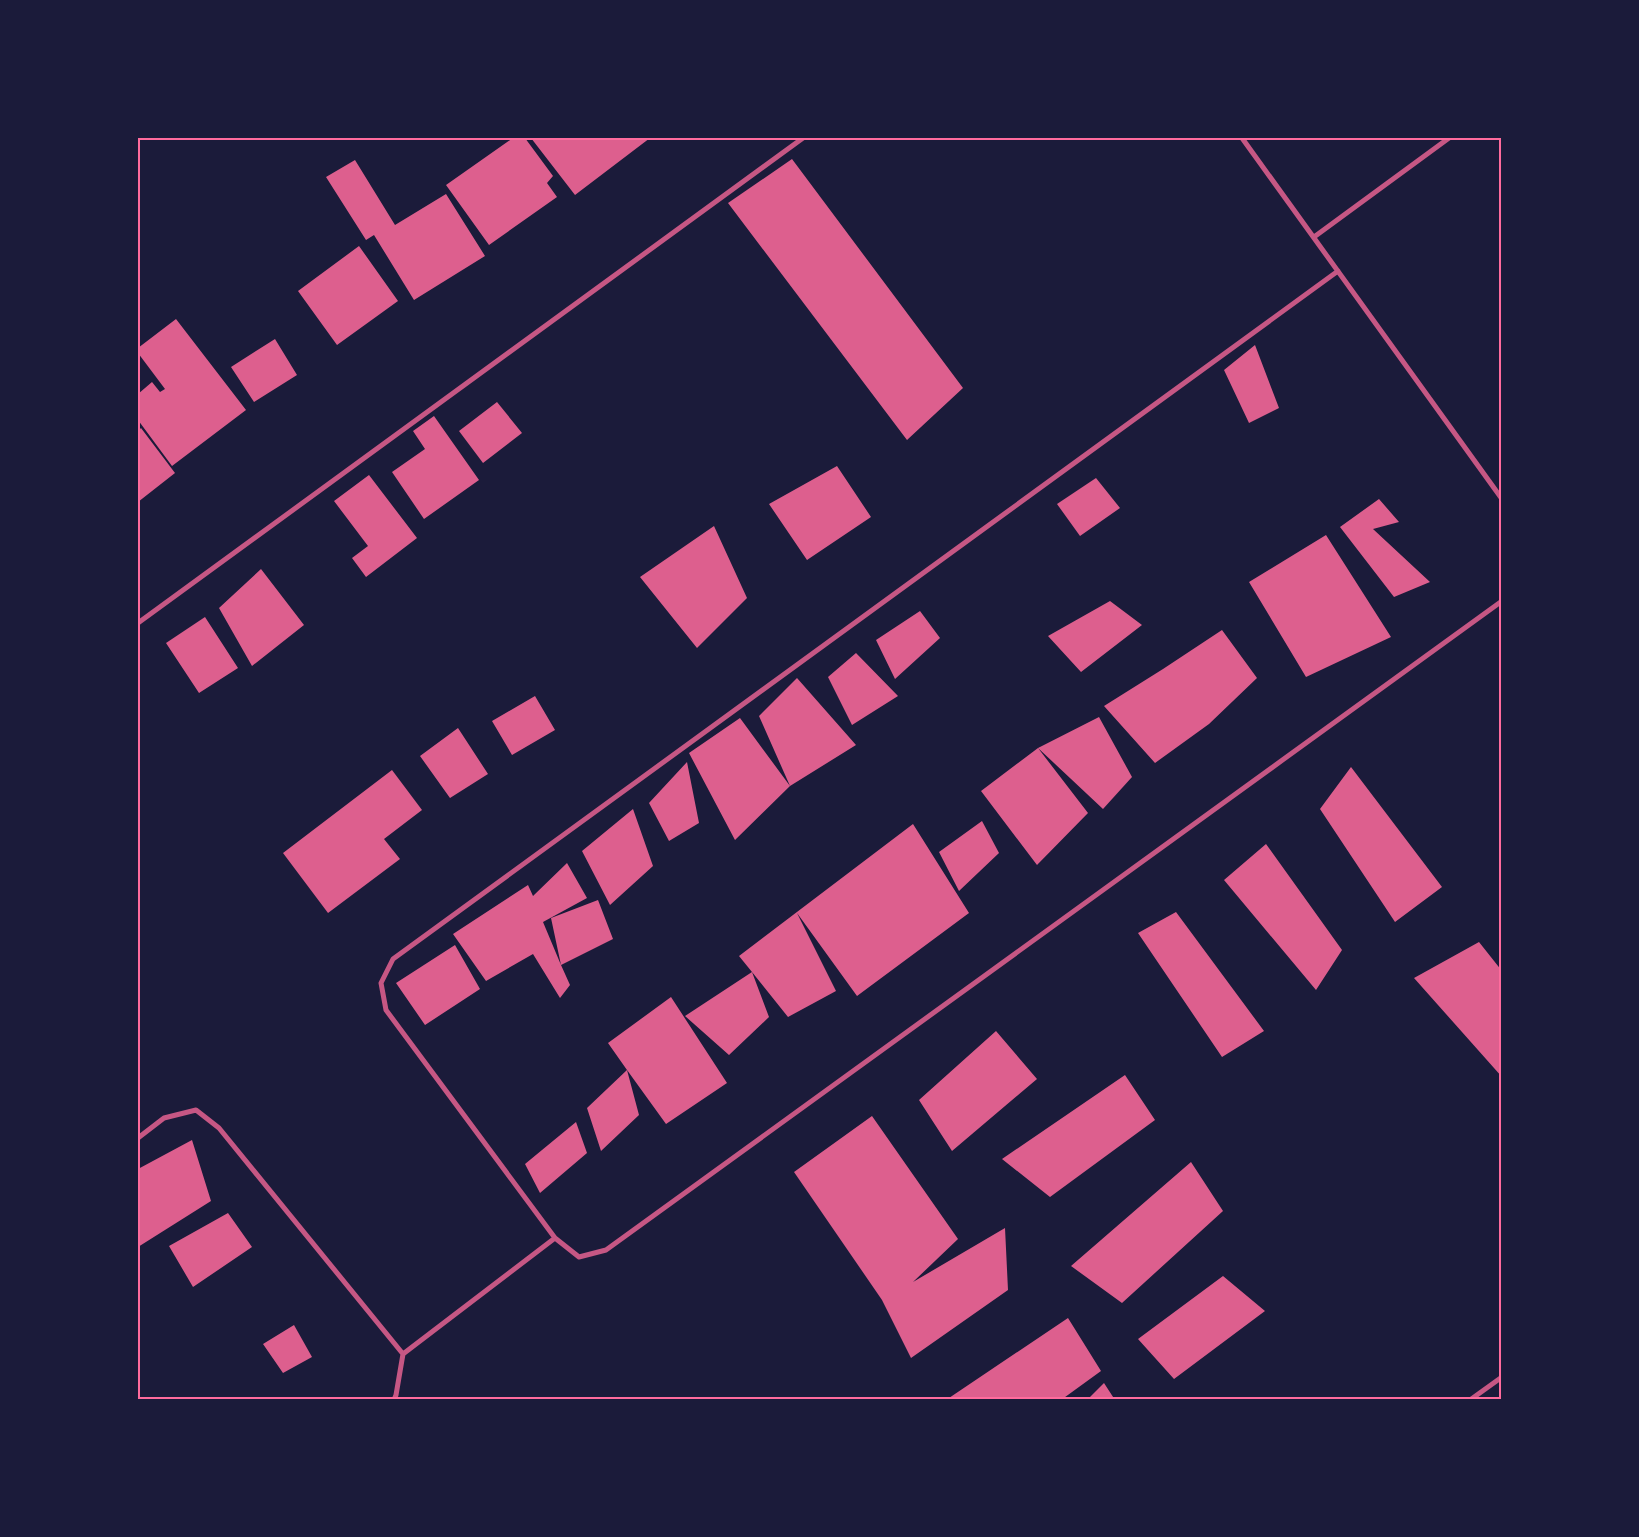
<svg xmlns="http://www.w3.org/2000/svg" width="1639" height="1537" font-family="'PT Serif',serif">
<rect width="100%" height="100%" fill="#1b1b3a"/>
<path fill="#dd5f8e" d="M513 138H525L553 176 547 183 557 197 489 245 446 185Z
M531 138H650L575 195Z
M792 159 963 388 907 440 728 203Z
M355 160 395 225 446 194 485 256 414 300 374 235 366 240 326 177Z
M359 246 398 301 337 345 298 291Z
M176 319 246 410 172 466 138 420V394L152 382 160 392 165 389 138 353V348Z
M275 339 297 375 254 402 231 367Z
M1255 345 1279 408 1249 423 1224 370Z
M497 402 522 433 483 463 459 431Z
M434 416 479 480 424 519 392 472 425 449 413 431Z
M141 428 175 473 138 502V431Z
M837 466 871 517 807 560 769 504Z
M369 475 417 538 366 577 352 558 368 546 334 501Z
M1096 478 1120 508 1080 536 1057 504Z
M1379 499 1399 522 1373 529 1430 582 1394 597 1340 527Z
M714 526 747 598 697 648 640 577Z
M1326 535 1391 637 1306 677 1249 582Z
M261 569 304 625 252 666 219 608Z
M1110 601 1142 625 1081 672 1048 636Z
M920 611 940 638 895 679 876 640Z
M205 617 238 668 199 693 166 643Z
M1222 630 1257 678 1209 724 1155 763 1104 706 1163 669Z
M856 653 898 696 852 725 828 677Z
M797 678 856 745 790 786 735 840 689 753 740 718 790 786 759 716Z
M535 696 555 730 512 755 492 721Z
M1099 717 1132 777 1103 809 1038 748Z
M458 728 488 774 450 798 420 756Z
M1038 748 1088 813 1037 865 981 791Z
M687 762 699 823 669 841 649 803Z
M1351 767 1442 887 1395 922 1320 809Z
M392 770 422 810 384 839 400 859 328 913 283 853Z
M633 809 653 866 610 905 582 851Z
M982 821 999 853 959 891 939 852Z
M913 824 969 913 857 996 797 913 836 991 788 1017 752 972 769 1017 729 1055 685 1016 752 972 739 956Z
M1266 844 1342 950 1316 990 1224 880Z
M567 863 587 898 543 922 561 965 551 918 598 900 613 939 561 965 570 985 560 998 533 954 486 981 453 934 528 885 533 896Z
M1176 912 1264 1031 1222 1057 1138 933Z
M1479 942 1502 971V1077L1414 978Z
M455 945 480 989 425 1025 396 983Z
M671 997 727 1083 666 1124 627 1070 639 1115 601 1151 587 1108 627 1070 608 1043Z
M996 1031 1037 1079 952 1151 919 1100Z
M1125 1075 1155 1120 1050 1197 1002 1159Z
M872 1116 958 1239 913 1282 1005 1228 1008 1290 911 1358 882 1300 794 1172Z
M576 1122 587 1153 540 1193 525 1164Z
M192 1140 211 1201 138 1247V1169Z
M1191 1162 1223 1211 1122 1303 1071 1266Z
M228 1213 252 1247 193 1287 169 1246Z
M1223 1276 1265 1311 1174 1379 1138 1339Z
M1068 1318 1101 1371 1061 1400H946Z
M294 1325 312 1357 283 1373 263 1344Z
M1104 1383 1115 1400H1087Z"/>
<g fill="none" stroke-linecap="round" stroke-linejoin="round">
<path stroke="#c65784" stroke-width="5" d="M1242 138 1502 499
M1314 237 1449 138
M1338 271 393 959 381 983 386 1010 555 1238 579 1257 606 1250 1502 601
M138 623 803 138
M138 1138 164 1118 196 1110 219 1128 403 1354
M403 1354 555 1238
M394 1400 396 1395 403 1354
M1470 1400 1502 1377"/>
</g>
<rect width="1639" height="1537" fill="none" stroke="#1b1b3a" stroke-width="278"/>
<rect x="139" y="139" width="1361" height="1259" fill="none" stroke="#ff6b9d" stroke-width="2"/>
</svg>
